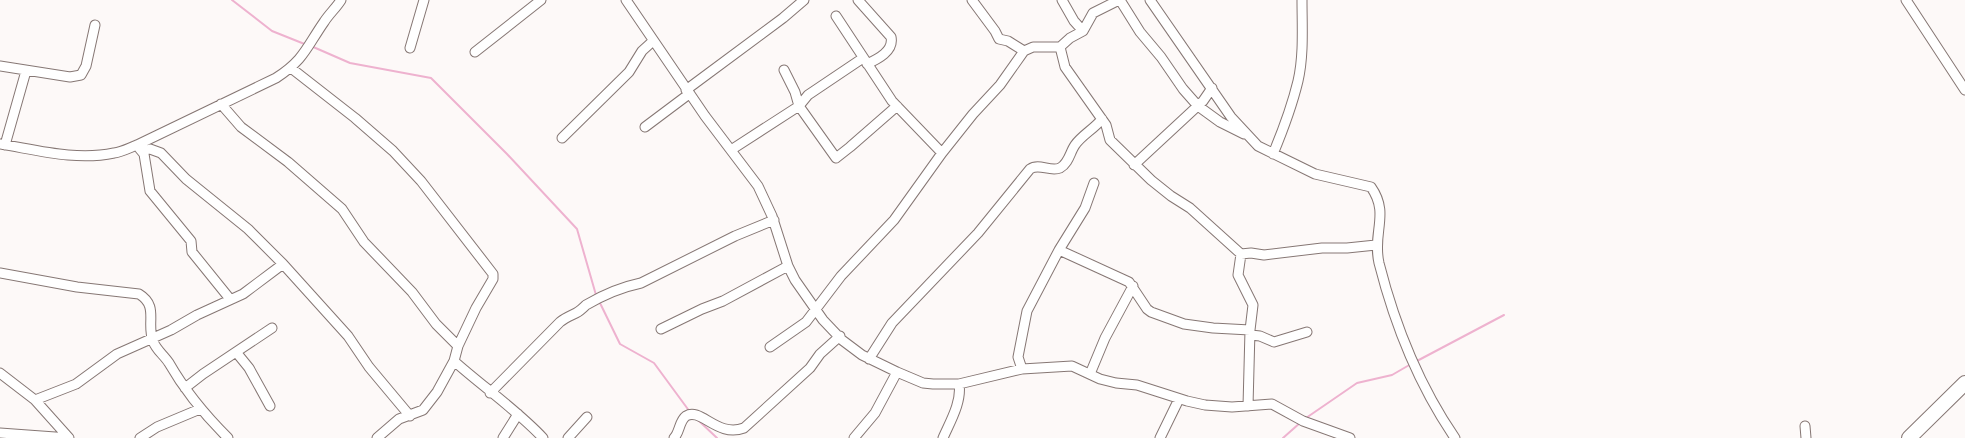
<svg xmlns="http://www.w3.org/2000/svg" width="1965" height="438" font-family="'Nunito Sans',sans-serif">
<rect width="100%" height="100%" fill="#fdf9f8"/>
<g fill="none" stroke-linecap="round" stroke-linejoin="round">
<path stroke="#eeb2cf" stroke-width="2" d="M232 0 272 31 307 45
M311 46 350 63 431 78 507 154 577 229 596 295
M599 301 620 344 654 363 690 412
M1415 362 1504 315
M1306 418 1357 383 1392 375 1411 364
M698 420 717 438
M1283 438 1301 422"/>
<defs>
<path id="minor" d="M626 0 705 116 758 186 772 216 788 266 795 280 823 320 842 340 862 355 897 372 923 383 933 384H959L1022 369 1072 366 1100 379 1116 383 1137 385 1187 401 1205 405 1232 407 1272 404 1303 421 1350 438
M858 0 891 37C894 51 878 59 867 64
M972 0 995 31 999 39 1008 41 1024 51
M1062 0 1074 21 1083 31
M1120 0 1140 32 1161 57 1183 89 1198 106 1220 122 1244 134
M1150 0 1231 117 1258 146 1315 174 1371 187C1390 214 1372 232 1379 263 1395 326 1418 384 1455 438
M1906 0 1965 90
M836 16 892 101 942 153
M1060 47 1065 67 1106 125 1110 140 1151 180 1171 196 1190 208 1241 254 1251 253 1264 255 1322 248H1347L1376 245
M410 48 424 0
M475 52 541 0
M0 66 70 77 81 75 86 66 95 25
M291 68 355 118 393 151 421 181 493 274V279L476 308 458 346 454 361 437 392 423 410 399 419 377 438
M784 70 795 92 799 106 836 158 850 147 897 106
M686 90 783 18 804 0
M221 104 241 127 288 162 342 209 364 242 412 292 436 324 458 346
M645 127 689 94
M562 138 629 72 642 51 653 41
M0 144C37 150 76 161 114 153 122 152 129 148 137 145L276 78C304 60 306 48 324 22 329 14 336 8 341 0
M5 145 26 71
M139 148 144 154 150 191 191 241 192 252 230 299
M731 150 799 106 808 95 863 58
M142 151 150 149 161 153 186 179 248 229 283 264 348 336 369 367 410 416
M1273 154C1283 130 1292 106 1298 81 1304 55 1302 26 1302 0
M1134 165 1203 101 1212 88
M1059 250 1129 282 1147 309 1151 312 1184 324 1213 328 1250 330 1253 305 1238 275 1241 254
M0 273 77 287 139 294C159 306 146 323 153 341 156 350 164 355 169 363 185 391 205 415 228 438
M661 329 702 309 723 301 788 266
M1251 335 1260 336 1274 342 1307 332
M770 347 806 322 841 276 894 220 942 153 973 114 1000 85 1024 51 1033 47H1060L1070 38 1083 31 1093 13 1119 0
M236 352 249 368 270 406
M869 359 892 323 978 233 1030 169C1039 163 1050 172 1060 168 1069 163 1070 152 1075 145 1082 135 1094 129 1102 119
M454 361C483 387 517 410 543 438
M1022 369 1018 357 1027 311 1059 250 1085 208 1094 183
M0 373 35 400 69 438
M1090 374 1105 338 1133 286
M185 388 203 374 272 328
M490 393 560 322C565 318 570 316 576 313 580 311 583 308 586 305 603 295 622 287 641 283L735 236 774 220
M35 400 76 384 117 354 171 330 197 315 243 294 283 264
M1248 406 1250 330
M1805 426 1806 438
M0 433 69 438
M140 438 157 427 200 409
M503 438 518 414
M568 438 587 417
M674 438C680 432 679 421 686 416 701 407 717 438 744 428L810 368 820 354 840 336
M854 438 875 413 897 372
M943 438C950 422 962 402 959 384
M1160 438 1179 399"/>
<path id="trunk" d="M1909 438 1965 383"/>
</defs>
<use href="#minor" stroke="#867774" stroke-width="11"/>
<use href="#trunk" stroke="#867774" stroke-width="16"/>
<use href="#minor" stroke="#fff" stroke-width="9"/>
<use href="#trunk" stroke="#fff" stroke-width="14"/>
</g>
</svg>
